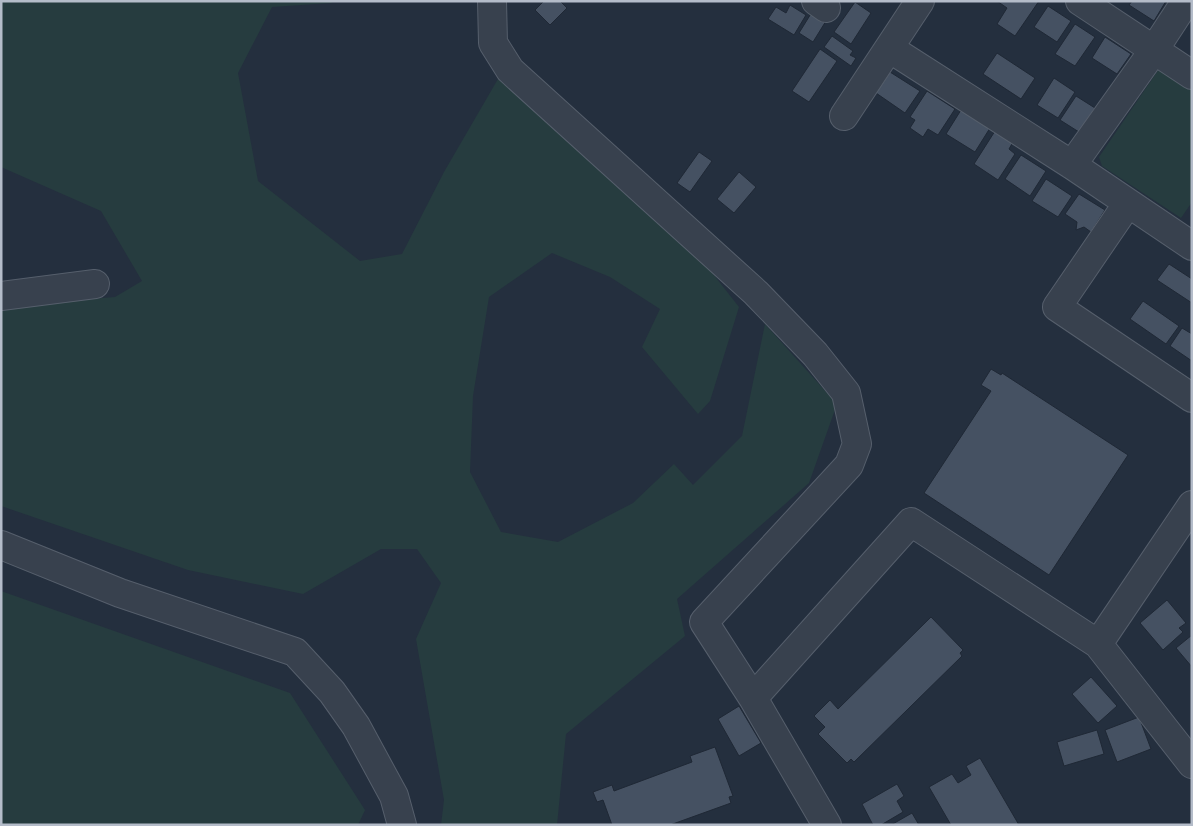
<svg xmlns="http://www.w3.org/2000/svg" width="1193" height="826" font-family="'Noto Sans',sans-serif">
<rect width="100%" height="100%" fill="#242f3e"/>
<path fill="#263c3f" d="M1 1H334L331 3 272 7 238 73 258 181 360 261 402 254 444 172 498 79 688 242 739 307 710 401 698 414 642 347 660 309 610 277 552 253 489 297 473 396 470 472 501 532 558 542 633 503 674 464 693 485 742 436 765 324 837 404 809 483 677 599 685 636 566 734 557 825H441L444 800 416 639 441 583 417 549H381L303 594 188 570 1 506V306L115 297 142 281 101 211 1 167Z
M1161 66 1192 88V202L1181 218 1102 166 1099 157Z
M1 591 290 693 365 810 358 825H1Z"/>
<path fill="#455162" stroke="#1f2835" d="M544 1H560L567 8 550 25 535 10Z
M997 1H1039L1015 36 997 24 1007 8Z
M1132 1H1166L1154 21 1129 5Z
M855 2 871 13 851 44 834 32Z
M790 5 806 15 794 35 768 19 776 7 786 13Z
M1048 6 1071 21 1057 42 1034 27Z
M812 12 826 21 813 42 799 33Z
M1075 24 1095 37 1075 66 1055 54Z
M832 36 853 51 850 55 856 58 851 66 824 47Z
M1105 37 1131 54 1117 74 1092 58Z
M820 49 837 61 809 102 792 91Z
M997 53 1035 78 1021 99 983 74Z
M890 72 920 91 905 113 876 93Z
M1054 78 1075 92 1058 118 1037 105Z
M927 91 955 109 938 135 928 129 923 137 910 128 915 120 910 117Z
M1076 96 1095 108 1079 132 1060 120Z
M961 110 990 128 975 152 946 134Z
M995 131 1013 142 1009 149 1015 154 998 180 974 164Z
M699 152 712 161 690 192 677 183Z
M1021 155 1046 171 1030 196 1005 179Z
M739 172 756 187 734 213 717 199Z
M1046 179 1072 196 1058 217 1032 201Z
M1079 194 1105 210 1091 232 1084 227 1076 230 1077 222 1065 214Z
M1169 264 1192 279V303L1157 280Z
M1143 301 1179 326 1166 344 1130 319Z
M1182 328 1192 334V361L1170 346Z
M991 369 1001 375 1002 373 1128 455 1049 575 924 493 991 391 981 385Z
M1167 600 1186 623 1179 628 1183 632 1163 650 1140 623Z
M931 617 963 650 960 653 962 656 854 762 851 759 847 763 818 734 825 727 814 716 830 700 838 709Z
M1192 635V667L1176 648Z
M1091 677 1117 706 1098 723 1072 694Z
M739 706 761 743 739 756 718 719Z
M1139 717 1151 749 1117 762 1105 730Z
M1097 730 1104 754 1064 766 1057 742Z
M715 747 733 796 729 797 731 803 670 825H612L603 800 597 802 593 792 612 785 614 791 692 762 690 756Z
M980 758 1019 825H951L929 787 952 774 958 783 971 775 966 766Z
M897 784 904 796 897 801 903 812 881 825H873L862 804Z
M912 813 919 825H891Z"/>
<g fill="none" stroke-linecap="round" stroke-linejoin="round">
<defs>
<path id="minor" d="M492 1 493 43 510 70 756 293 815 354 846 393 857 444 849 465 704 622 753 698
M816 1 826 8
M1080 1 1192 75
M889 48 1072 165 1192 246
M844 116 920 1
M1072 165 1154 50 1186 1
M1128 203 1057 307 1192 398
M1 296 95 284
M1 545 120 593 295 652 332 692 356 726 394 796 402 825
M1098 644 1192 505
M827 825 753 698 911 522 1098 644 1192 764"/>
</defs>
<use href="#minor" stroke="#565f6c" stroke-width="30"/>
<use href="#minor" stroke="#38414e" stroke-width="28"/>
</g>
<rect width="1193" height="826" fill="none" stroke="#b4bcc9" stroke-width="5"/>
</svg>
